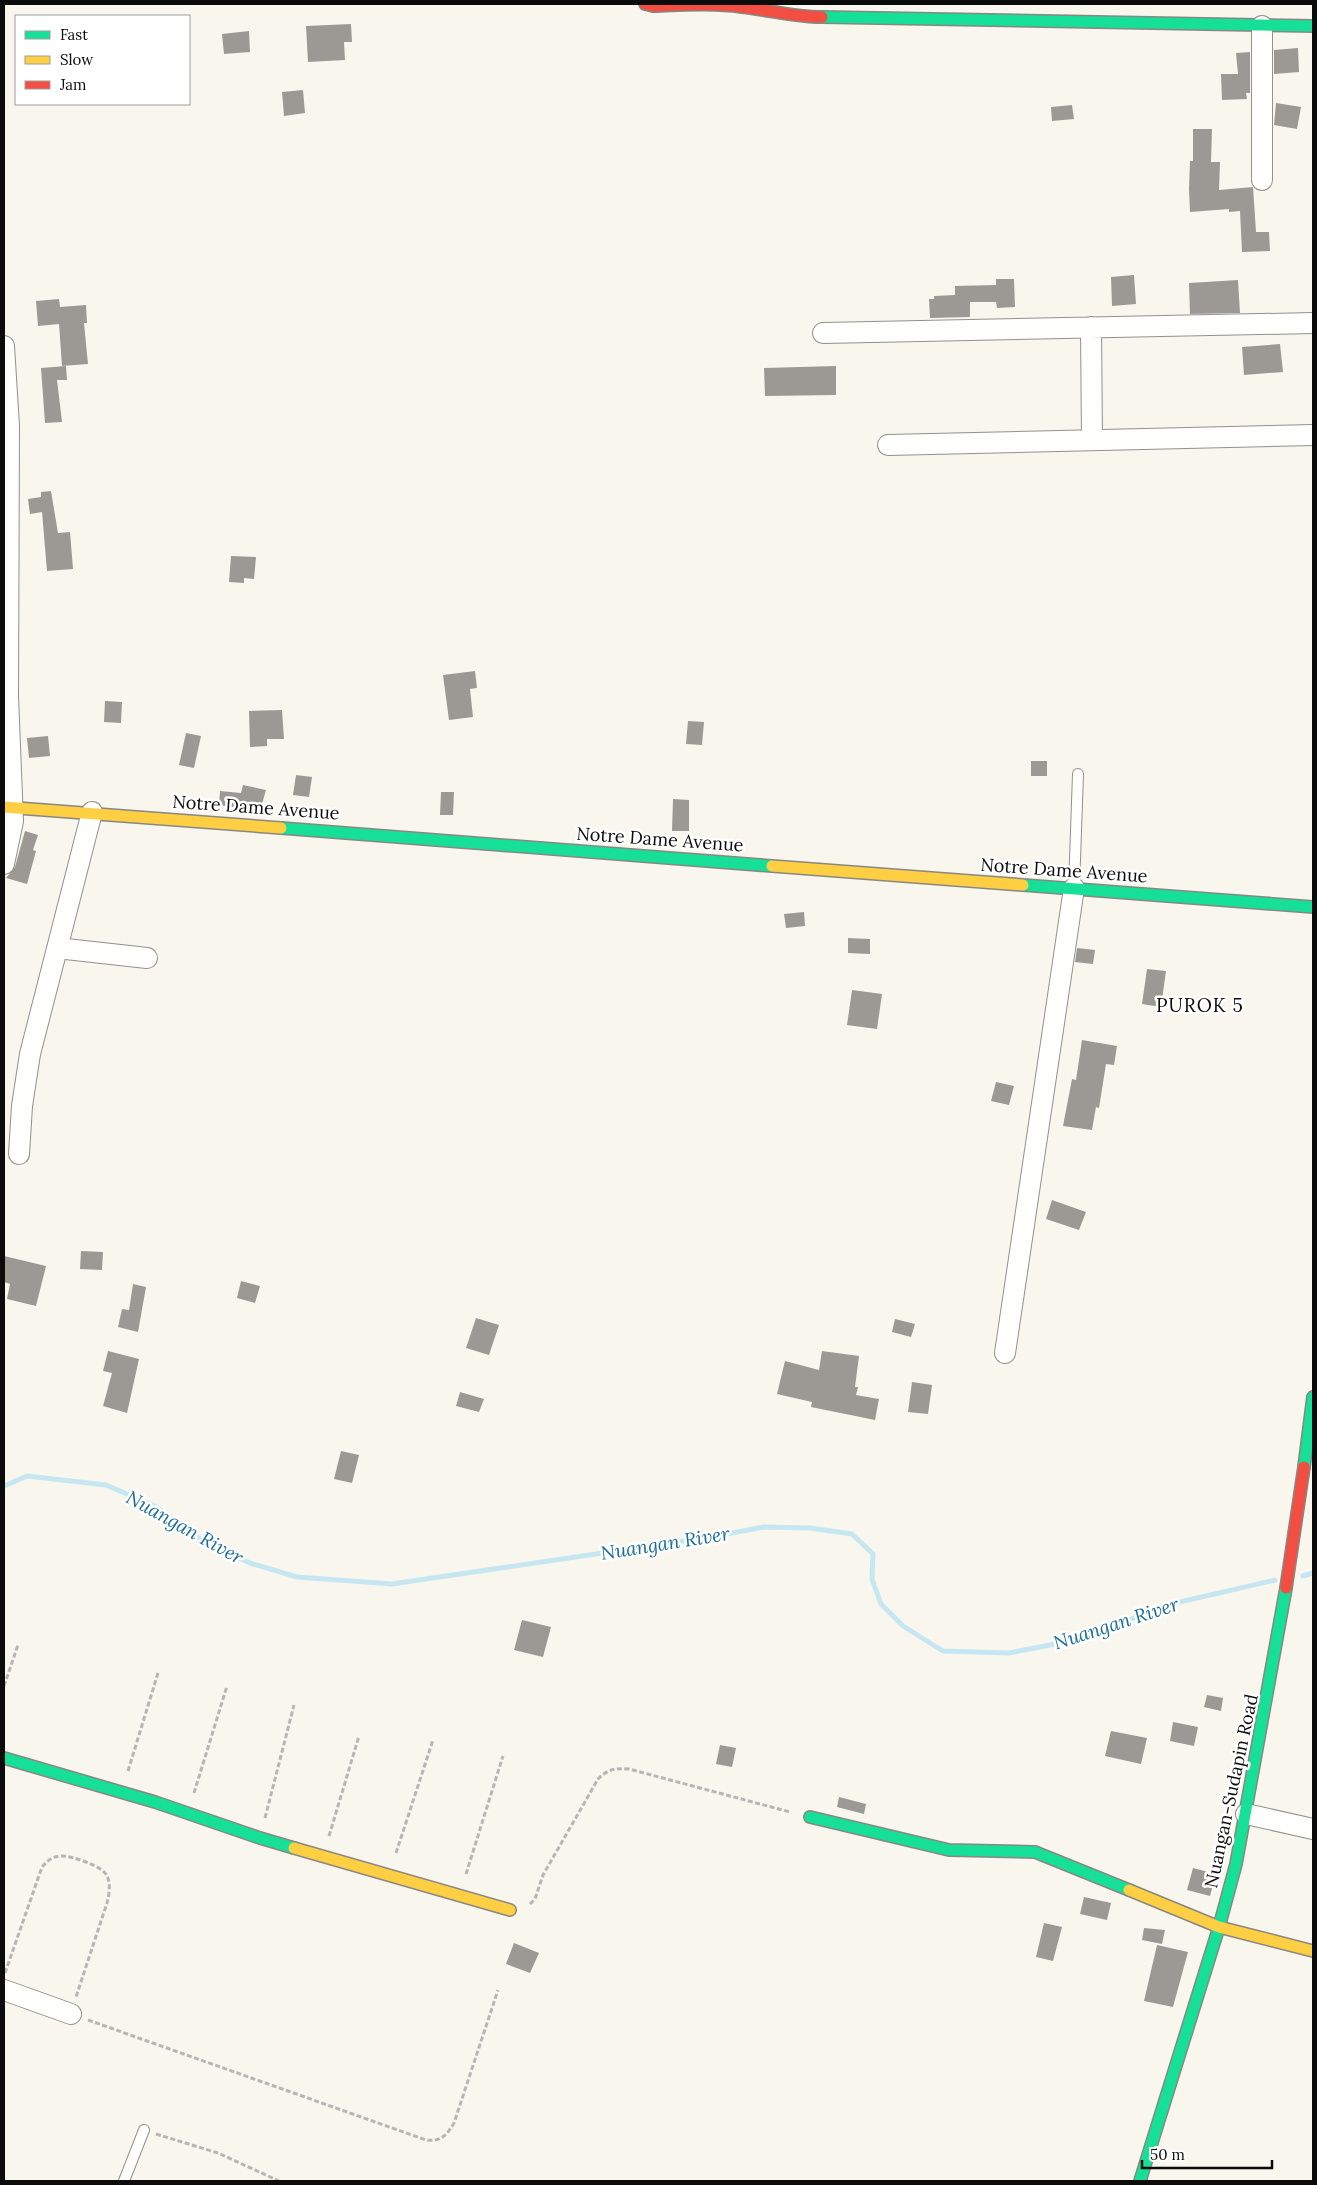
<svg xmlns="http://www.w3.org/2000/svg" width="1317" height="2185" font-family="Lora,serif">
<rect width="100%" height="100%" fill="#f9f6ee"/>
<g fill="none" stroke-linecap="round" stroke-linejoin="round">
<path stroke="#c6e7f2" stroke-width="5" d="M4 1486 27 1476 106 1485 155 1506 204 1542 250 1563 297 1577 392 1584 711 1537 764 1527 810 1528 852 1534 873 1554 872 1579 881 1604 903 1626 943 1651 1009 1653 1076 1640 1171 1604 1275 1580
M1303 1576 1313 1573"/>
</g>
<path fill="#9c9995" d="M351 24 352 42H344L345 60 308 62 306 26Z
M249 31 250 52 224 54 222 34Z
M1298 48 1299 72 1274 74V50Z
M1250 52V93H1246L1247 99 1222 100 1221 74H1238L1236 53Z
M303 90 305 113 284 116 282 92Z
M1276 103 1301 107 1297 129 1274 125Z
M1072 105 1074 119 1052 121 1051 107Z
M1193 129H1212L1211 162H1220L1219 190 1253 187 1256 232H1269L1270 251 1242 252 1240 211 1229 212V209L1190 212 1189 189 1190 161H1193Z
M1134 275 1136 304 1112 306 1111 277Z
M996 279H1014L1015 307 997 308 996 302H970V317L930 318 929 299H934V296L955 295V286L996 285Z
M1238 280 1240 313 1190 314 1189 283Z
M59 299 60 307 86 305 87 323H84L88 364 62 366 59 324 38 326 36 301Z
M1280 344 1283 372 1244 375 1242 347Z
M66 366 67 380H57L62 422 45 423 41 368Z
M836 366V395L765 396 764 368Z
M51 491 58 533 70 532 73 569 47 571 42 512 30 514 28 499 41 497V492Z
M231 556 256 557 254 579 244 578V583L229 582Z
M475 671 477 688 470 689 473 717 449 720 443 675Z
M105 701 122 702 121 723 104 722Z
M282 710 284 739H267V746L250 747 249 711Z
M688 721 704 722 702 745 686 744Z
M186 733 201 736 194 768 179 765Z
M48 736 50 756 29 758 27 738Z
M1031 761H1047V776H1031Z
M296 775 312 777 309 797 293 795Z
M243 785 266 790 260 811 219 805 220 791 241 793Z
M441 792H454L453 815H440Z
M673 799 689 800V831H672Z
M25 831 38 835 33 850 36 851 27 884 6 878 15 867Z
M804 912 805 926 786 928 784 914Z
M848 938 870 939V954L848 953Z
M1077 948 1095 950 1093 964 1075 962Z
M1147 969 1166 971 1161 1007 1142 1004Z
M852 990 882 994 877 1029 847 1025Z
M1082 1040 1117 1046 1114 1065 1106 1064 1099 1108 1096 1107 1092 1130 1063 1126 1072 1079 1076 1080Z
M996 1082 1014 1086 1009 1105 991 1101Z
M1052 1200 1086 1212 1079 1230 1046 1219Z
M81 1251 103 1252 102 1270 80 1269Z
M4 1256 46 1266 36 1306 7 1299 10 1284 4 1282Z
M241 1281 260 1286 255 1303 237 1298Z
M133 1284 146 1287 138 1332 118 1327 122 1309 129 1310Z
M476 1318 499 1325 489 1355 466 1348Z
M895 1319 915 1324 911 1337 892 1332Z
M108 1351 139 1359 127 1413 103 1406 112 1373 103 1371Z
M822 1351 859 1356 855 1387H858L856 1395 879 1399 875 1420 811 1407 812 1402 777 1394 785 1361 819 1370Z
M912 1382 932 1385 928 1414 908 1412Z
M460 1392 484 1399 479 1412 456 1406Z
M341 1451 359 1455 352 1483 334 1479Z
M522 1620 551 1627 543 1657 514 1650Z
M1207 1695 1223 1698 1221 1711 1204 1707Z
M1173 1722 1198 1727 1194 1746 1170 1741Z
M1111 1731 1147 1738 1141 1764 1105 1756Z
M720 1745 736 1748 732 1767 716 1764Z
M839 1797 866 1804 864 1814 837 1807Z
M1193 1868 1216 1874 1210 1896 1187 1890Z
M1084 1897 1111 1903 1107 1920 1080 1914Z
M1044 1923 1062 1927 1053 1961 1036 1957Z
M1144 1928 1165 1930 1162 1944 1142 1940Z
M514 1943 539 1953 530 1973 506 1964Z
M1157 1945 1188 1952 1173 2007 1144 2001Z"/>
<g fill="none" stroke-linecap="round" stroke-linejoin="round">
<defs>
<path id="lane" d="M1074 888 1078 774
M124 2181 144 2130"/>
<path id="street" d="M1262 26V180
M1091 327 1092 440
M823 333 1313 323
M4 346 9 426 8 696 13 821 4 864
M888 445 1313 435
M57 948 147 958
M19 1154 22 1106 30 1054 92 812
M1005 1353 1074 888
M1246 1814 1313 1829
M4 1990 71 2014"/>
<path id="fast" d="M822 17 1313 26
M281 828 772 866
M1023 885 1313 907
M1304 1467 1313 1397
M4 1758 155 1802 260 1838 294 1848
M810 1817 949 1850 1035 1852 1129 1890
M1140 2181 1219 1927 1236 1864 1286 1588"/>
<path id="slow" d="M4 807 281 828
M772 866 1023 885
M294 1848 510 1910
M1129 1890 1219 1927 1313 1951"/>
<path id="jam" d="M645 4 653 6C683 5 712 3 742 7 769 10 794 17 822 17
M1286 1588 1304 1467"/>
</defs>
<use href="#lane" stroke="#92918d" stroke-width="12"/>
<use href="#street" stroke="#92918d" stroke-width="22"/>
<use href="#fast" stroke="#898784" stroke-width="14"/>
<use href="#slow" stroke="#898784" stroke-width="14"/>
<use href="#jam" stroke="#898784" stroke-width="14"/>
<path stroke="#b7b6b5" stroke-width="3" stroke-dasharray="5 2.5" stroke-linecap="butt" d="M4 1686 18 1645
M128 1771 158 1673
M194 1793 227 1686
M265 1818 294 1705
M329 1836 359 1736
M396 1853 433 1740
M466 1874 503 1756
M530 1904 535 1899 543 1875 598 1779C608 1769 615 1768 629 1769L790 1812
M5 1973 42 1867C48 1860 53 1856 62 1856 72 1856 103 1866 107 1876 111 1884 109 1895 107 1903L76 1997
M88 2020 426 2140C441 2142 447 2135 454 2123L498 1990
M156 2134 218 2153 279 2181"/>
<use href="#lane" stroke="#fefefc" stroke-width="10"/>
<use href="#street" stroke="#fefefc" stroke-width="20"/>
<use href="#fast" stroke="#16e098" stroke-width="11"/>
<use href="#slow" stroke="#ffcf43" stroke-width="11"/>
<use href="#jam" stroke="#f24e42" stroke-width="11"/>
</g>
<g text-anchor="middle" dominant-baseline="central" stroke-width="5" stroke-linejoin="round" paint-order="stroke">
<g font-size="18" fill="#0b0b0b" stroke="#fff">
<text transform="translate(256 807) rotate(4)">Notre Dame Avenue</text>
<text transform="translate(660 839) rotate(4)">Notre Dame Avenue</text>
<text transform="translate(1064 870) rotate(4)">Notre Dame Avenue</text>
<text transform="translate(1231 1791) rotate(-78)">Nuangan-Sudapin Road</text>
</g>
<g font-size="19" letter-spacing="1" fill="#0b0b0b" stroke="#fff">
<text x="1200" y="1005">PUROK 5</text>
</g>
<g font-size="19" font-style="italic" fill="#196d98" stroke="#fff">
<text transform="translate(185 1527) rotate(29)">Nuangan River</text>
<text transform="translate(665 1543) rotate(-9)">Nuangan River</text>
<text transform="translate(1116 1623) rotate(-18)">Nuangan River</text>
</g>
</g>
<rect width="1317" height="2185" fill="none" stroke="#0b0b0b" stroke-width="10"/>
<rect x="15" y="15" width="175" height="90" fill="#ffffff" stroke="#9d9d9d"/>
<rect x="25" y="31" width="25" height="8" fill="#16e098" stroke="#9d9d9d"/>
<text x="60" y="40" font-size="15" fill="#0b0b0b">Fast</text>
<rect x="25" y="56" width="25" height="8" fill="#ffcf43" stroke="#9d9d9d"/>
<text x="60" y="65" font-size="15" fill="#0b0b0b">Slow</text>
<rect x="25" y="81" width="25" height="8" fill="#f24e42" stroke="#9d9d9d"/>
<text x="60" y="90" font-size="15" fill="#0b0b0b">Jam</text>
<path d="M1142 2160v8h130v-8" fill="none" stroke="#0b0b0b" stroke-width="2.5"/>
<text x="1150" y="2160" font-size="15" fill="#0b0b0b" stroke="#ffffff" stroke-width="4" paint-order="stroke">50 m</text>
</svg>
